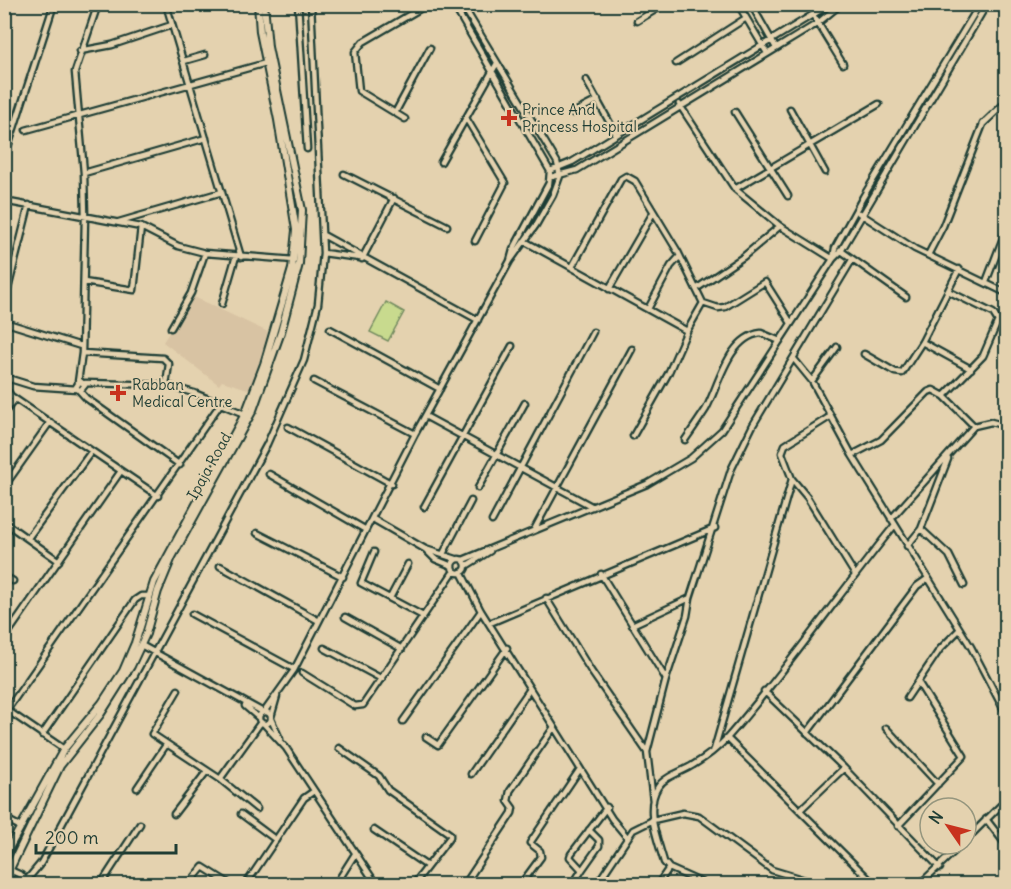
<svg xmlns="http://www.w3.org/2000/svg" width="1011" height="889" font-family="Delius,sans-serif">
<rect width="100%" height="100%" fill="#e4d2af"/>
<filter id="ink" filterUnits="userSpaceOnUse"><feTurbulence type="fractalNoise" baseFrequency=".0167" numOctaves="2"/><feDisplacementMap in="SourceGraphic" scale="12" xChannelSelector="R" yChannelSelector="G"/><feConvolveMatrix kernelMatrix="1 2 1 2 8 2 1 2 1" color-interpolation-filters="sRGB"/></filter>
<g filter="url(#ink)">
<path fill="#d8c3a3" d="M192 296 268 332 251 390 222 381 219 385 163 342Z"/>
<path fill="#c8da8e" stroke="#748c61" stroke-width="1.5" d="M386 302 404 312 388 341 370 332Z"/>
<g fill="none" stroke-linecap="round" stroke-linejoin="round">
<defs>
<path id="minor" d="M166 4 241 257
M298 4 307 149
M453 4 550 171 549 183 513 250 510 261
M738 4 767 53
M751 4 776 48
M813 15 843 64
M4 19 9 4
M637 21 665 4
M80 51 112 45 172 25
M184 61 205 55
M676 63 746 18
M586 80 616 134
M679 104 735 189 780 226 833 259
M790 109 825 172
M735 112 788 196
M395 113 430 48
M573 113 598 100
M466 118 505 183 475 241
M405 119 359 91 355 52 363 42 428 4
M26 130 266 63
M4 159 54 4
M441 162 497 63
M550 171 572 162 822 9 838 6
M84 173 206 138
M344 174 447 226
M551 177 577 170 818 23 841 4
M735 189 879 104
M4 201 141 227 178 246 205 253 294 260
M859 213 915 249 1006 293
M119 222 222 192
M323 235 478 320
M524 241 687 331
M840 250 906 297
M323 253 360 258
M928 255 943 226 983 124 1006 102
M362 259 394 198
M833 259 835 248 863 197 980 4
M572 267 621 179 626 176 635 181 678 252 703 303 687 331 668 374 633 436
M84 282 134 290 141 227
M986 282 1006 230
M609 289 653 213
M696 289 743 257 780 226
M703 303 718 308 725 307 765 282 791 323
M222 304 236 256
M4 305 29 205
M648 309 671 266 680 256
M4 322 81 346
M171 328 191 293 205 253
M330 329 440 389
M922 342 971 369
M82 353 163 358 169 364 166 385
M864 354 895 372 902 373 922 342 959 269
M794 359 812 381 852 455 971 647 1006 714
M4 377 33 386 77 389
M7 377V390L11 396 158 496
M314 381 415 434
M812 381 837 347
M78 382 82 353 85 217 84 173 75 72 98 4
M85 383 166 385 194 393 245 414
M81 390 85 385 80 381 76 387 86 398 180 465
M944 396 983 356 998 321 993 313 948 291
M4 413 15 399
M425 416 593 507
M831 416 785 445 782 453 792 479 807 497 854 573
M288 427 392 484
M685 440C692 430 699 420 706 409 719 385 728 337 761 333L780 341
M852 455 881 440 928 392 933 390 944 396 974 426
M269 474 366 530
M4 487 50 422
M478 488 525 403
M424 507 512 346
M373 519 425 549 435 559 452 566
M891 519 974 426 991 422 1006 426
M492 521 593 332
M4 522 59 561
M921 529 949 555 964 585
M534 530 632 349
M257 533 343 577
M28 538 91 452
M907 546 921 529 948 459
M425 549 456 559
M374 552 361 583 423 616
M443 554 471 501
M452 566a7 7 0 1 1 14 0a7 7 0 1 1-14 0Z
M463 560 647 484 691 458 722 430 833 259 841 251 987 4
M220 566 319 621
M466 566 490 551
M461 572 481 611 612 819 627 837
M601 574 666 679
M4 576 13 581
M390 598 408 564
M546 598 591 671 647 752
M192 614 294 669
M345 617 402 649
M490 623 715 528
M632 625 690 598
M4 639 121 471
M141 645 263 712
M324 648 382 679
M302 673 355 706 363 705 454 571
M178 690 152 734 220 779 261 722
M764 691 844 768 940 868
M907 698 940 649 959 630
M245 706 259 718
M4 708 64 749
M7 710 221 403
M264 712 294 670 415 434 510 261 536 225 553 195 560 176 557 162 462 4
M259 718a6 6 0 1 1 12 0a6 6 0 1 1-12 0Z
M271 717 277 696
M271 719 280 739
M403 721 481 611
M264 724 286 748 376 884
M886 728 938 784
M807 733 917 586 927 579
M42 735 135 600 141 596H148
M426 737 438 745 507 648
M727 738 874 884
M339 748 379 776 388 790 450 834V837L414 884
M714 750 792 479
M471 774 530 689
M220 779 257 809
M137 788 166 745
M653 801 647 752 666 679 687 616 690 598 731 470 753 425 852 260
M801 809 844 768
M174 814 207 771
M241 814 276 840
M4 818 21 827
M986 819 1006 845
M898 826 964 756 918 682
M374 830 427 866
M966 840 1006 800
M10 870 21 875 28 884
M582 870 599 846V840L589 830
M5 879 9 884
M26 881 41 863 267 444 304 360 318 304 323 253 311 4
M101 884 140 824
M189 884 203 867 230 884
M246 884 304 798 314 791
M336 884 355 854
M465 884 512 813 513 808 508 801 510 791 554 727
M521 884 541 857 540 851 530 843 580 769
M573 884 582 870 570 857 571 854 607 807
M597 884 633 830 653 820 683 813 699 816 772 870 818 884
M658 884 669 868
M705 884 669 868 664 862C658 840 644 809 658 787 665 776 682 772 693 765 705 758 718 748 728 737 787 670 838 595 894 526
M920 884 962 844"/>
<path id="secondary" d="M4 857 64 749 102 703 123 671 135 643 154 582 245 414 264 364 292 269 296 230 278 120 260 32 258 4
M4 879 10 875V869L60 766 100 715 131 666 146 634 158 591 172 557 253 410 281 332 299 264 302 210 268 47 264 4"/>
</defs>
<use href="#minor" stroke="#1f3d34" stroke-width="9"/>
<use href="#secondary" stroke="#1f3d34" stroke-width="10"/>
<use href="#minor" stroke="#e4d2af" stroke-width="4.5"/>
<use href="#secondary" stroke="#e4d2af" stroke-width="6"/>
</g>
</g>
<g fill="#c8321e" stroke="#e4d2af" stroke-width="2">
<path d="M506 109h6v6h6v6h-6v6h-6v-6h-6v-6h6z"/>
<path d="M115 384h6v6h6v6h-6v6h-6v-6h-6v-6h6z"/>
</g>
<g text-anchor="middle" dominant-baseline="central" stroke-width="4.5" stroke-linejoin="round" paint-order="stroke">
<g font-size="15" fill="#1f3d34" stroke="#e4d2af" text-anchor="start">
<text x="522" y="109">Prince And<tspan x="522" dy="17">Princess Hospital</tspan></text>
<text x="132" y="384">Rabban<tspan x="132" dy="17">Medical Centre</tspan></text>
</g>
<g font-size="15" fill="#1f3d34" stroke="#e4d2af">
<text transform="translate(209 466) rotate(-61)">Ipaja Road</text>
</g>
</g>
<rect width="1011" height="889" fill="none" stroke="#e4d2af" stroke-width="24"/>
<rect x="12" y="12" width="987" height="865" fill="none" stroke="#1f3d34" stroke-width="2" filter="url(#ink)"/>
<g transform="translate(948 826) rotate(305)"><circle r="28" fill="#e4d2af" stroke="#95967e" stroke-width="1.5"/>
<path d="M0-4.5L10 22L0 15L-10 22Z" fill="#c8321e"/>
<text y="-9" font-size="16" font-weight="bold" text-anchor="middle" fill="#1f3d34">N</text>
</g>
<path d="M36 844v9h140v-9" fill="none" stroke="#1f3d34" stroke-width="3"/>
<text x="45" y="844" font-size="18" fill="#1f3d34" stroke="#e4d2af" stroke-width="4.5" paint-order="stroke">200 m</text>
</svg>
